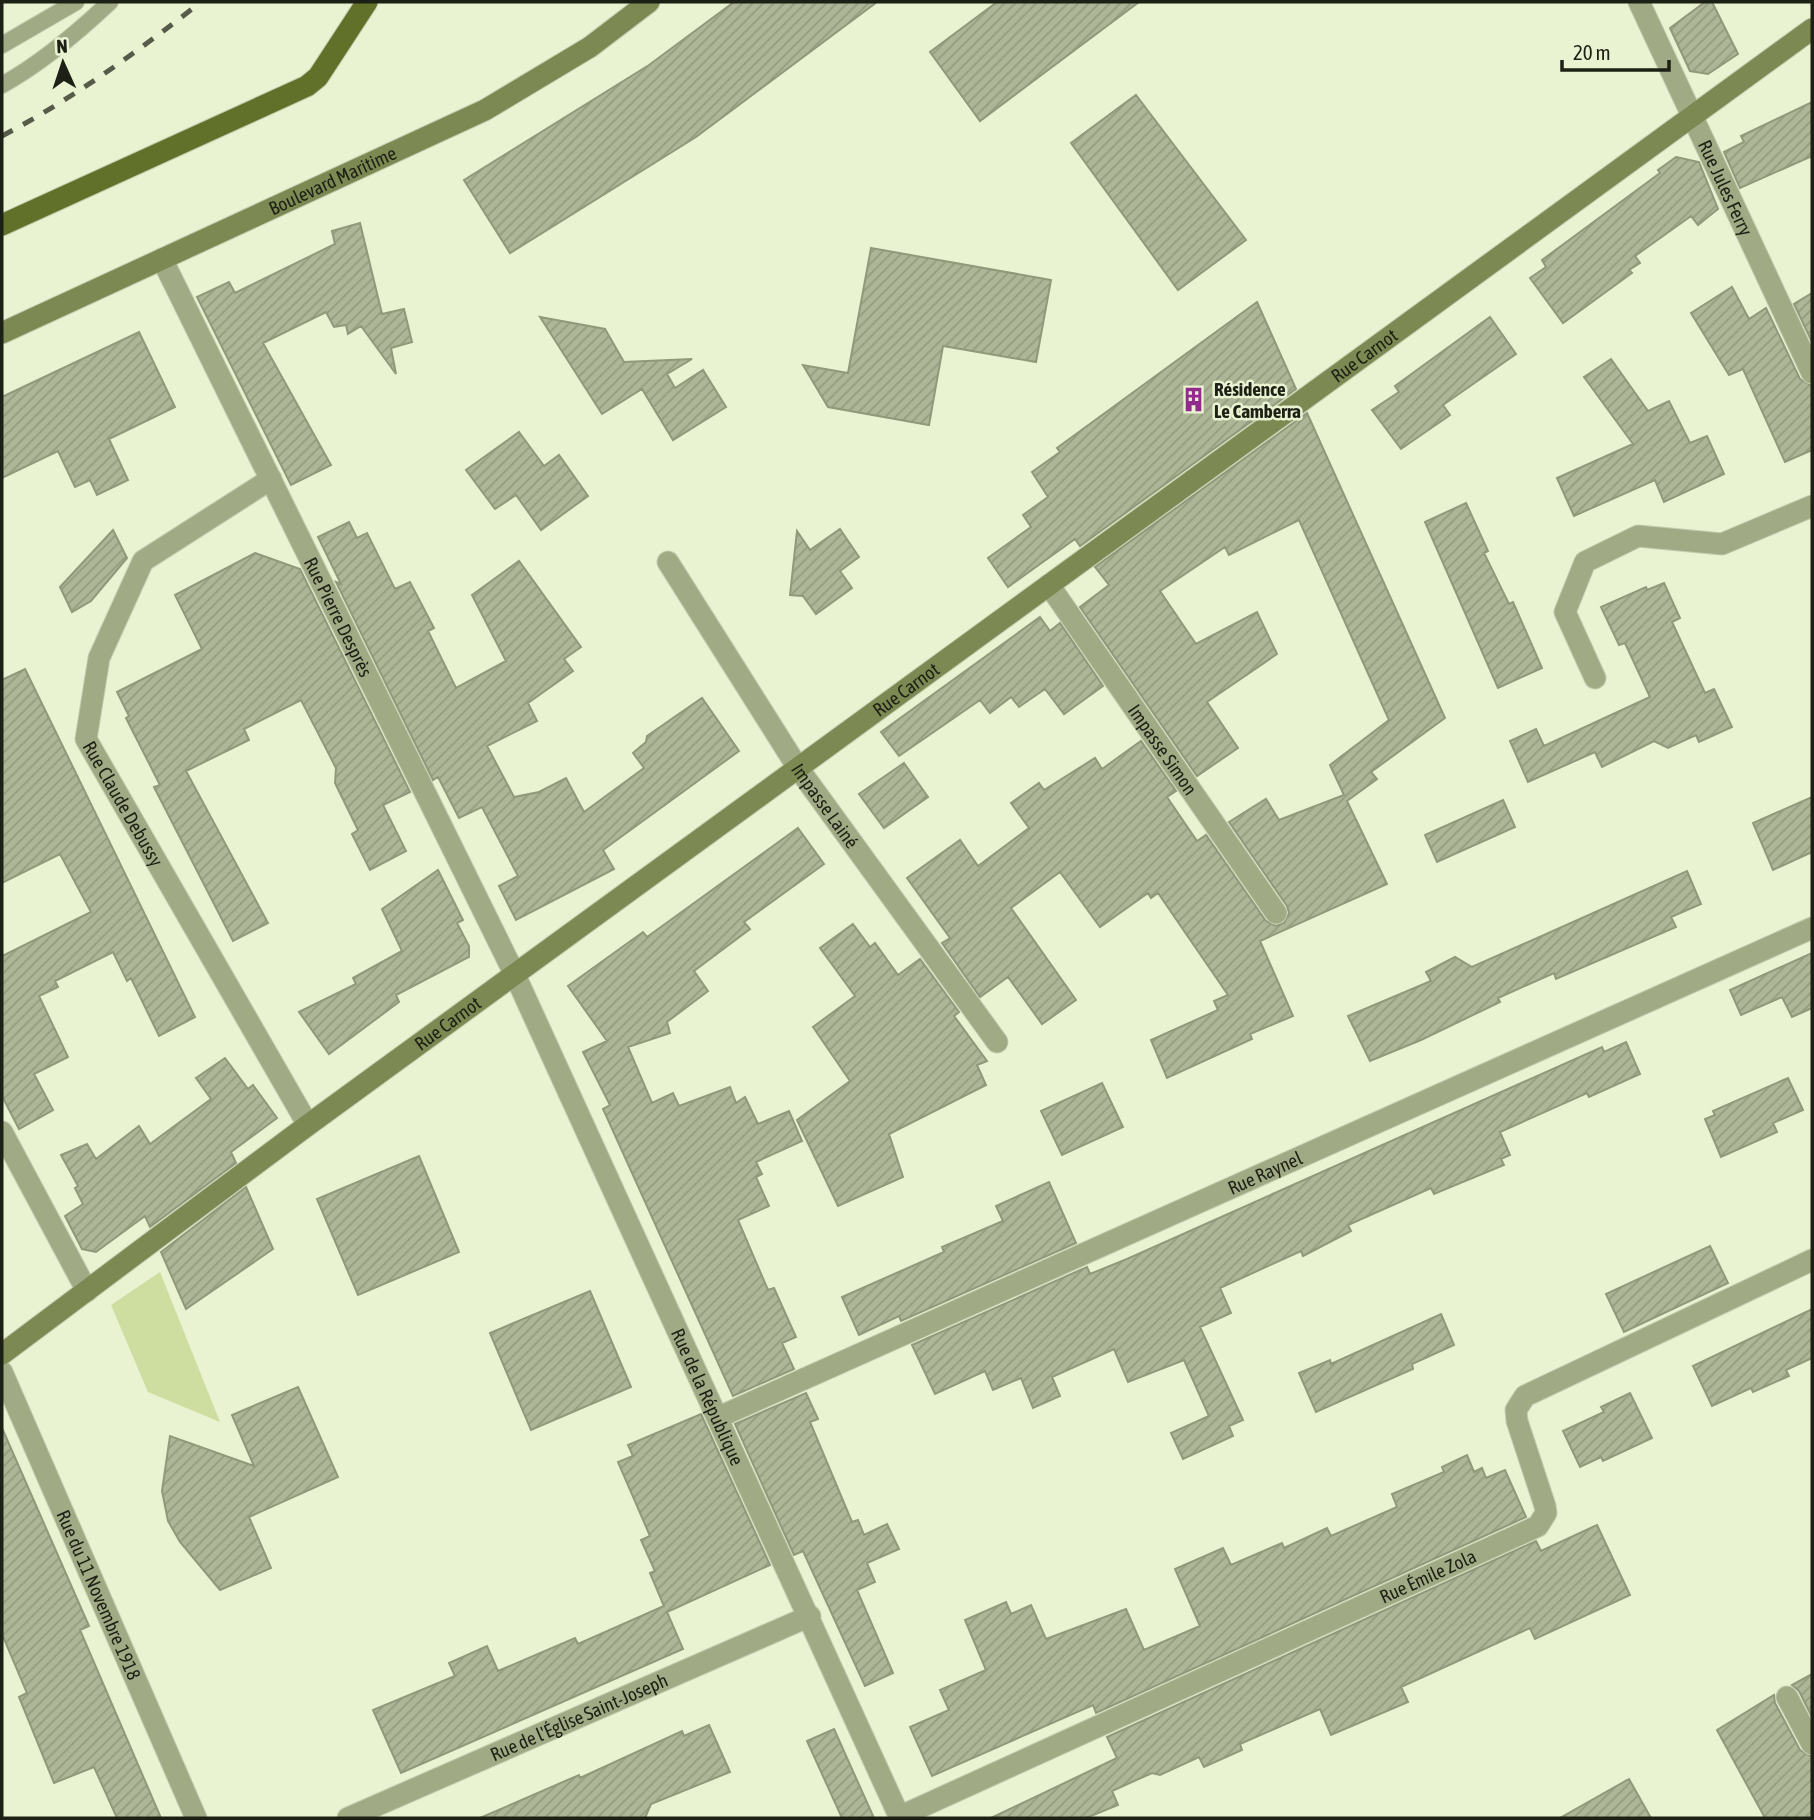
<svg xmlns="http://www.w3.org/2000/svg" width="1814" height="1820" font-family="'Asap Condensed',sans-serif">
<defs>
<pattern id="building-hatch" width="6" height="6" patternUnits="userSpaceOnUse" patternTransform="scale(1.75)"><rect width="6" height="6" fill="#adb696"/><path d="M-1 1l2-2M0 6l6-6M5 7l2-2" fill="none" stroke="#949c80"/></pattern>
</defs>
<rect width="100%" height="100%" fill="#e9f2d1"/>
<path fill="#cedea1" d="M160 1272 220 1422 148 1392 111 1305Z"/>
<path fill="url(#building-hatch)" stroke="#90997a" stroke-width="2" d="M734 2H877L696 137 510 253 464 180 649 65Z
M997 2H1139L980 121 930 52Z
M1705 2H1712L1738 54 1708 74 1690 71 1670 28Z
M1136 95 1246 240 1178 290 1071 143Z
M1812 102V156L1740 188 1724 152 1744 142 1741 136Z
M1676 157 1699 162 1718 209 1698 225 1691 216 1635 256 1640 263 1629 270 1632 273 1563 323 1530 278 1546 267 1542 260 1660 173 1658 170Z
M360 223 382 314 404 309 412 342 391 348 396 374 361 326 348 334 346 325 334 327 326 312 263 343 331 465 291 485 197 297 229 282 235 293 335 244 332 231Z
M871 248 1051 280 1036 362 943 346 929 425 828 407 803 365 848 373Z
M1732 287 1749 319 1766 308 1800 379 1812 386V450L1785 462 1743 369 1729 375 1691 313Z
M1812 293V342L1794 304Z
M1257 302 1296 389 1080 546 1075 539 1008 587 988 558 1031 527 1023 515 1048 497 1032 472 1060 452 1057 448Z
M540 317 605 329 624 362 692 359 667 374 675 388 703 370 726 407 673 440 642 389 602 414Z
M1490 317 1516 354 1443 405 1450 415 1401 449 1372 410 1399 392 1395 386Z
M139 332 175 407 109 439 128 480 97 495 90 480 75 487 58 451 2 478V397Z
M1611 359 1648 411 1669 401 1690 443 1707 436 1724 474 1664 502 1655 480 1574 516 1557 478 1633 444 1584 377Z
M1307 413 1445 718 1371 772 1377 779 1347 801 1387 884 1260 941 1293 1016 1250 1034 1252 1039 1167 1078 1151 1040 1218 1010 1214 1001 1228 995 1158 893 1151 898 1148 893 1100 927 1060 872 1011 908 1076 1000 1042 1024 1008 977 980 997 942 943 950 938 907 878 960 840 978 866 1029 828 1011 803 1039 783 1044 790 1095 758 1102 769 1141 741 1176 791 1167 797 1197 841 1206 835 1266 921 1276 926 1284 923 1289 913 1287 906 1229 822 1266 799 1279 820 1344 795 1330 765 1389 720 1299 520 1229 555 1225 547 1160 591 1196 644 1257 612 1277 654 1207 702 1238 748 1197 776 1080 607 1109 585 1095 567Z
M519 432 544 466 559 455 588 496 541 530 516 495 495 509 466 470Z
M1466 503 1488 551 1484 553 1509 604 1513 602 1542 668 1498 688 1425 522Z
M349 522 357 538 367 533 395 589 410 582 434 628 428 631 456 688 506 661 472 595 519 561 581 647 564 659 573 671 528 703 537 721 487 746 514 797 539 792 566 778 584 812 644 768 633 753 646 742 647 736 702 698 739 751 603 850 614 869 516 920 499 886 518 876 482 807 459 818 438 777 433 780 336 582 341 584 318 537Z
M840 529 859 557 840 571 852 588 816 614 803 596 790 595 797 531 810 550Z
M113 530 127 558 91 601 72 612 60 587Z
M255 553 300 569 410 792 383 805 406 851 370 870 352 834 358 830 335 783 336 768 301 700 244 729 249 740 186 771 268 923 233 941 154 787 160 785 126 718 129 716 117 692 202 649 175 595Z
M1664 583 1680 618 1672 622 1705 693 1714 689 1732 727 1699 742 1696 735 1668 748 1654 741 1602 767 1595 752 1528 782 1510 741 1536 729 1544 746 1650 697 1625 643 1619 645 1601 607 1646 587 1647 590Z
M1040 617 1050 631 1060 623 1103 686 1064 714 1045 689 1019 707 1011 697 990 713 980 700 899 756 881 732Z
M25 669 195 1017 159 1036 131 978 127 981 113 952 55 981 58 987 39 996 68 1057 34 1074 53 1110 19 1129 2 1096V956L91 912 60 854 2 883V680Z
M904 763 928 797 884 828 859 794Z
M1812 797V852L1773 870 1753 823Z
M1503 800 1515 827 1437 862 1425 835Z
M798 828 824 864 744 922 750 929 694 971 708 991 667 1022 670 1033 628 1047 652 1103 673 1093 679 1106 730 1087 736 1103 745 1097 758 1124 789 1111 802 1141 756 1162 762 1174 756 1177 769 1206 738 1220 768 1290 774 1288 796 1337 782 1343 794 1369 733 1396 603 1109 610 1105 583 1052 607 1041 568 986 643 932 647 937Z
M438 870 463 920 457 923 469 946V957L396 995 399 1002 329 1054 299 1012 356 984 353 978 402 951 382 909Z
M1687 871 1701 904 1671 917 1676 927 1556 979 1554 973 1498 998 1500 1002 1421 1040 1370 1061 1348 1016 1431 981 1426 972 1455 957 1472 967Z
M853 924 870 947 875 943 898 975 920 959 959 1012 954 1016 987 1061 977 1065 986 1085 889 1134 903 1177 838 1206 797 1120 850 1081 813 1027 855 996 820 948Z
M1812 953V1008L1792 1017 1782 997 1741 1015 1730 990Z
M1626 1042 1640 1074 1589 1097 1587 1093 1500 1132 1510 1155 1501 1159 1504 1165 1434 1194 1431 1188 1348 1225 1351 1231 1303 1256 1301 1251 1220 1288 1231 1313 1200 1327 1243 1420 1229 1426 1233 1436 1183 1459 1171 1433 1209 1416 1184 1360 1128 1382 1114 1349 1052 1377 1060 1396 1033 1408 1021 1378 993 1390 985 1371 935 1394 912 1345 1087 1267 1090 1274 1127 1259 1602 1047 1604 1052Z
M225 1058 248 1089 253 1085 277 1118 231 1152 236 1163 150 1227 145 1216 96 1252 82 1249 65 1216 83 1204 75 1188 78 1186 61 1155 87 1144 96 1159 139 1126 150 1144 211 1099 196 1078Z
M1788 1078 1803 1110 1773 1123 1777 1132 1721 1157 1705 1119 1715 1115 1713 1111Z
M1102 1083 1123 1127 1062 1155 1041 1111Z
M419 1156 459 1252 358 1295 317 1199Z
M1049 1182 1076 1243 901 1321 899 1316 859 1335 842 1297 944 1252 942 1247 1003 1221 996 1206Z
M246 1187 273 1249 186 1309 161 1252Z
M1710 1246 1728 1283 1624 1332 1606 1294Z
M590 1291 631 1387 531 1430 490 1333Z
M1812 1309V1358L1786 1370 1789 1376 1753 1392 1751 1388 1712 1406 1693 1366Z
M1441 1314 1454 1345 1412 1364 1413 1369 1316 1412 1299 1373 1330 1360 1331 1364Z
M298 1387 338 1477 249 1517 271 1568 220 1590 180 1542 168 1521 162 1491 170 1436 254 1466 232 1415Z
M806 1393 818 1419 810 1422 852 1522 858 1520 864 1535 887 1524 899 1549 867 1563 875 1582 857 1590 893 1673 865 1686 803 1551 794 1555 735 1424Z
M1630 1393 1652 1438 1603 1461 1601 1457 1580 1467 1563 1431 1604 1412 1601 1407Z
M701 1414 770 1565 667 1612 683 1649 401 1773 373 1710 455 1676 449 1663 487 1646 498 1671 575 1638 578 1644 664 1606 650 1573 655 1571 641 1540 650 1536 618 1462 633 1456 628 1445Z
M2 1428 89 1626 80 1630 161 1818H117L94 1767 54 1783 19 1697 27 1693 2 1634Z
M1467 1455 1474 1472 1482 1468 1486 1478 1505 1470 1526 1517 1096 1713 1093 1705 932 1776 910 1727 949 1710 940 1690 986 1670 965 1620 1006 1602 1011 1614 1031 1605 1046 1639 1126 1609 1144 1650 1200 1626 1175 1569 1223 1548 1231 1565 1282 1543 1284 1548 1327 1528 1331 1536 1397 1507 1392 1494 1444 1472 1442 1467Z
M1597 1525 1630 1595 1535 1639 1530 1628 1401 1687 1408 1702 1331 1735 1320 1709 1240 1744 1242 1750 1204 1767 1199 1757 1160 1775 1152 1773 1112 1791 1118 1805 1086 1818H991L1117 1758 1107 1737 1536 1541 1541 1551Z
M1812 1674V1717L1799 1691 1792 1685Z
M1774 1695 1775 1703 1800 1750 1812 1757V1818H1765L1717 1730Z
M709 1725 730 1772 651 1804 645 1818H480L579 1775 580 1778 682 1731 684 1736Z
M834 1729 874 1818H842L807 1741Z
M1629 1779 1651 1818H1560Z"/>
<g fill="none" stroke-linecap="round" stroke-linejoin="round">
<defs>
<path id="lane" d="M2 45 76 2
M2 85C42 63 77 33 110 2"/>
<g id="street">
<path id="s1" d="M1639 2 1812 373"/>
<path id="s2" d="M162 259 515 975 900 1818"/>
<path id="s3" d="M271 479 143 561 99 658 86 739 308 1125"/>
<path id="s4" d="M668 562 798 768 997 1042"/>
<path id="s5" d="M1049 585 1276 913"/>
<path d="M1595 678 1565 612 1585 562 1638 536 1722 544 1812 506"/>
<path d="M2 1132 87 1291"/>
<path id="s6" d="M2 1372 196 1818"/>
<path id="s7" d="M719 1417 1812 928"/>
<path d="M1787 1697 1812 1744"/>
<path id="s8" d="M899 1817 1538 1526 1546 1513 1545 1506 1517 1421 1516 1410 1525 1396 1812 1260"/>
<path id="s9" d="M348 1818 810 1616"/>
</g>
<g id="secondary">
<path id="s10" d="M2 333 485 110 590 47 649 2"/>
<path id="s11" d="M2 1354 308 1125 1812 29"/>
</g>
<path id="primary" d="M2 225 307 86 318 77 367 2"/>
</defs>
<use href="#lane" stroke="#c4ccaf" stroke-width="18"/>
<use href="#street" stroke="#c4ccaf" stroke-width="23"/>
<use href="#secondary" stroke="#c4ccaf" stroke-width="23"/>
<use href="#primary" stroke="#c4ccaf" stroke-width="23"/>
<use href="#lane" stroke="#a0aa85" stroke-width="16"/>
<use href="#street" stroke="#a0aa85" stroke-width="21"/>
<use href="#secondary" stroke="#7c8952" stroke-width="21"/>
<use href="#primary" stroke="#627129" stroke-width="21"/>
<path stroke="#575c4a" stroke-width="5" stroke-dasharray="12 12" stroke-linecap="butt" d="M2 136C74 98 137 52 201 2"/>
</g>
<defs>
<symbol id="building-bare" viewBox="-9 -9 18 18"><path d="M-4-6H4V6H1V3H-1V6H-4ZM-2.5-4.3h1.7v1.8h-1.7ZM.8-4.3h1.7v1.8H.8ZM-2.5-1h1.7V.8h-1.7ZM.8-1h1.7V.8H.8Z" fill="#932a8e" stroke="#e9f2d1" stroke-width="2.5" paint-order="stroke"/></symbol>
</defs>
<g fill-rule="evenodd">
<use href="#building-bare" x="1176" y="382" width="35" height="35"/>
</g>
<g text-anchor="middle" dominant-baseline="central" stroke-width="5" stroke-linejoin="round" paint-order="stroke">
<g font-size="19" fill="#1d2014" stroke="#e9f2d1">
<text stroke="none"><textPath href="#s10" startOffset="364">Boulevard Maritime</textPath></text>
<text stroke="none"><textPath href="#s1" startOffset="205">Rue Jules Ferry</textPath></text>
<text stroke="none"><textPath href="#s11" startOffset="1689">Rue Carnot</textPath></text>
<text stroke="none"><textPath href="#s2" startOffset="399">Rue Pierre Desprès</textPath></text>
<text stroke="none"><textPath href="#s11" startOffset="1122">Rue Carnot</textPath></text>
<text stroke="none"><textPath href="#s5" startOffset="200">Impasse Simon</textPath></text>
<text stroke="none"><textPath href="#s3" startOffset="415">Rue Claude Debussy</textPath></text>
<text stroke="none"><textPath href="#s4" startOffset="290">Impasse Lainé</textPath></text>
<text stroke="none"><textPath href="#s11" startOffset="555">Rue Carnot</textPath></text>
<text stroke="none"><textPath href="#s7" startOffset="598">Rue Raynel</textPath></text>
<text stroke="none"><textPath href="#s2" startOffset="1262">Rue de la République</textPath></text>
<text stroke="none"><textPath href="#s8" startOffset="581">Rue Émile Zola</textPath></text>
<text stroke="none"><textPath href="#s6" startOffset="243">Rue du 11 Novembre 1918</textPath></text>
<text stroke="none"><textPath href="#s9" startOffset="252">Rue de l'Église Saint-Joseph</textPath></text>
</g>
<g font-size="19" font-weight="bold" fill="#1d2014" stroke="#e9f2d1" text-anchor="start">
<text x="1214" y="389">Résidence<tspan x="1214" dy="22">Le Camberra</tspan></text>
</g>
</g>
<rect width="1814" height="1820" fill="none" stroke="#1d2014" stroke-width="7"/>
<g transform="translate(63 63) rotate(357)" stroke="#e9f2d1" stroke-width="5" paint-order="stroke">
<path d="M0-5L12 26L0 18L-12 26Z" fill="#1d2014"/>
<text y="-10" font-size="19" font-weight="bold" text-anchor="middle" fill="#1d2014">N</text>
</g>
<path d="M1562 60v10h107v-10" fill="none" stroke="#1d2014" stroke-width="3.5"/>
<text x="1573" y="60" font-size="21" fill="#1d2014" stroke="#e9f2d1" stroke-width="5" paint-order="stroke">20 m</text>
</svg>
